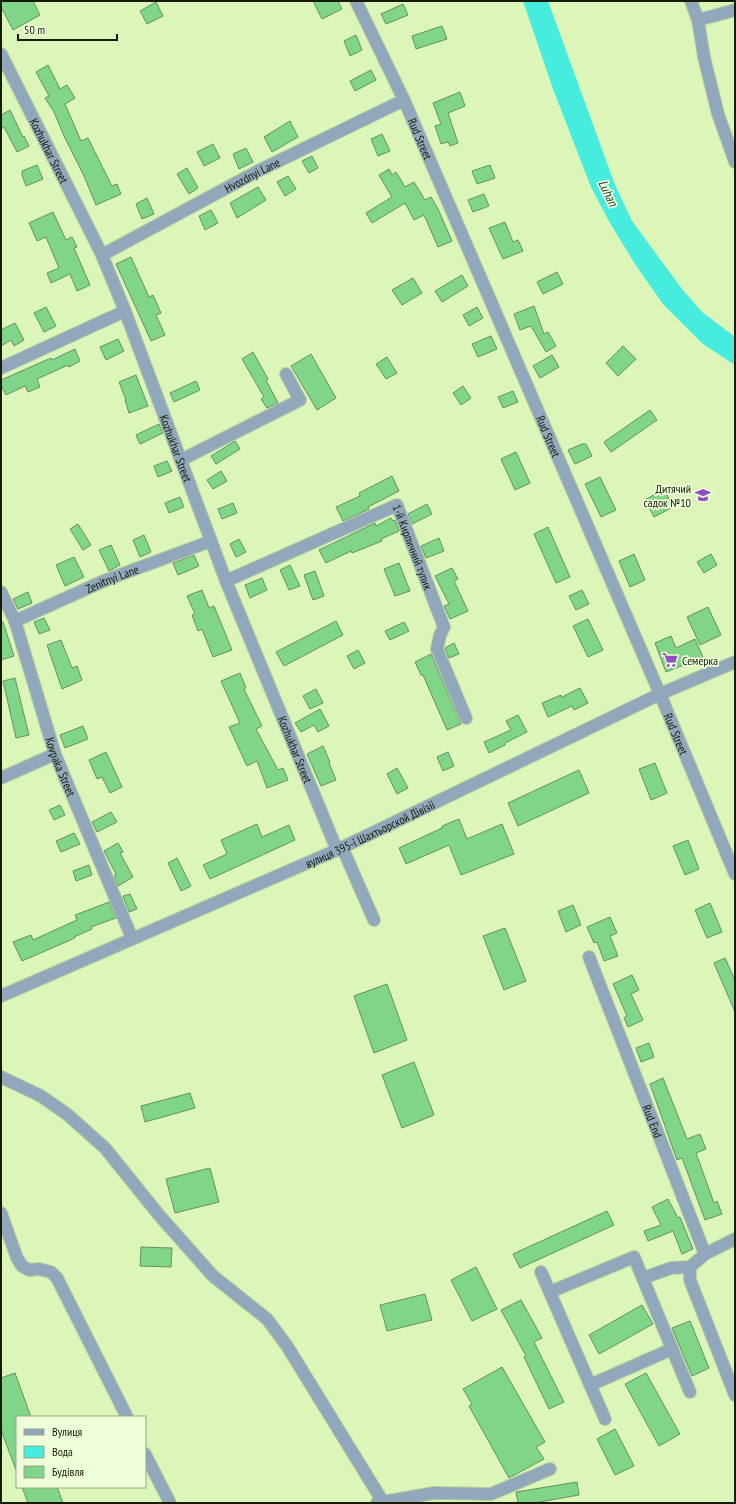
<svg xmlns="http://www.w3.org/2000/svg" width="736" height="1504" font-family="'PT Sans Narrow',sans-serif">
<rect width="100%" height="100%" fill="#dcf5b8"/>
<path fill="#46edde" d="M523 1H548L615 185 632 221 682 289 702 312 735 337V365L703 344 663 304 635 264 610 223 591 187 553 89Z"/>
<path fill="#81d588" stroke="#629265" d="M1 1H33L40 15 13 30 1 7Z
M313 1H338L342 9 322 19Z
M156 2 163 16 147 24 140 11Z
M403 4 408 15 386 24 381 14Z
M442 26 447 39 416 49 412 36Z
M356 35 362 50 350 56 344 41Z
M48 65 60 89 67 85 75 98 65 104 81 141 88 138 112 186 117 184 121 194 96 205 84 176 64 136 54 112 45 98 49 96 36 72Z
M371 70 376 80 355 91 350 81Z
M460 92 465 106 448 113 458 143 450 146 448 142 441 144 435 126 441 124 433 103Z
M10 110 23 137 24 136 29 146 17 152 4 127 1 129V115Z
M290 121 298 137 272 152 264 137Z
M382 134 390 151 378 156 371 139Z
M213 144 220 158 204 166 197 152Z
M246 148 253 162 239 169 233 154Z
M312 156 318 168 309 173 302 161Z
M37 165 43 179 26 186 22 175V171Z
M490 165 495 178 477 184 472 171Z
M187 168 198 188 189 194 177 174Z
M389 169 392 175 396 172 405 187 414 182 425 200 431 197 438 209 452 241 438 247 424 215 414 220 405 203 372 223 366 213 392 197 379 175Z
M288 176 296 189 285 196 277 182Z
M258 187 266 200 237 218 230 203Z
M484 194 489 206 473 212 468 200Z
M147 198 154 214 142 219 136 204Z
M211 210 218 223 205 230 199 216Z
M53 212 66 240 72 237 77 247 74 248 90 285 77 291 70 274 51 283 47 273 59 268 46 237 37 241 29 223Z
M505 222 513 242 518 240 523 251 503 259 489 228Z
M131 257 149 297 153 295 161 313 156 315 165 335 151 341 116 264Z
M557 272 563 284 543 294 537 282Z
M462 275 468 286 442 302 435 291Z
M413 278 422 293 402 305 392 290Z
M534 306 544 334 548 332 556 346 546 352 531 326 520 330 514 314Z
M46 307 56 326 44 332 34 313Z
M477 307 483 318 469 326 463 315Z
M15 323 24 340 14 346 11 340 1 346V330Z
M491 336 497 349 478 357 472 344Z
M118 339 124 351 106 360 100 347Z
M623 346 636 359 618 376 606 363Z
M75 349 80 361 69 367 68 365 37 379 40 387 28 392 25 386 6 395 1 385V380L51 358 52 360Z
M253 352 268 379 266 380 278 403 267 408 261 399 264 397 242 359Z
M311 354 336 398 317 410 291 366Z
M552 355 559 367 540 378 533 366Z
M387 357 397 373 386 379 376 364Z
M136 375 148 406 129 413 125 400H126L119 382Z
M196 381 200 390 174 402 170 393Z
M463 386 471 398 461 405 453 393Z
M513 391 518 402 503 408 498 397Z
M650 410 657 420 611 452 604 442Z
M159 424 163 433 140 444 136 435Z
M235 441 240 449 216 464 211 456Z
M582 444H586L592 456 575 464 568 450Z
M516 452 530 483 515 490 501 459Z
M167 461 172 471 158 477 154 466Z
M221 471 227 481 213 489 207 480Z
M392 476 399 491 368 507 369 509 343 521 336 507 360 496 359 493Z
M600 477 616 510 601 517 585 484Z
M664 489 673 507 654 517 645 500Z
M180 497 184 507 169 513 165 503Z
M233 503 237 513 222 519 218 509Z
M427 504 432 514 412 524 408 514Z
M391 518 393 521 395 520 399 531 381 539 382 541 352 553 351 551 326 563 319 550 375 523 376 526Z
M78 524 91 545 83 550 70 529Z
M548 527 570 577 556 583 534 534Z
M144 535 151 552 140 557 133 540Z
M439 538 444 551 426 558 421 546Z
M239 539 246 552 236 557 230 544Z
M111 545 120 565 109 571 99 550Z
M634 554 645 580 630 587 619 561Z
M711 554 717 565 704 573 697 562Z
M194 555 199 566 178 575 173 563Z
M74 557 84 577 65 586 56 565Z
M399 563 410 591 395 596 384 569Z
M290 565 300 586 289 590 280 570Z
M452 568 458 579 454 581 468 611 450 619 444 606 449 604 435 576Z
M315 571 324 596 313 600 304 575Z
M262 578 267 590 250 598 245 585Z
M202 590 209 608 214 606 232 650 213 657 202 629 198 631 192 615 195 614 187 596Z
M582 590 589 604 576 610 569 596Z
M28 592 32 603 18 609 13 599Z
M708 607 721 635 700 645 687 617Z
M44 618 50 630 39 634 34 622Z
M588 619 603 650 588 657 573 626Z
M336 621 343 635 284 666 276 652Z
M3 622 14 656 1 660V623Z
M404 622 409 631 390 640 385 631Z
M671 636 676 648 695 639 703 657 666 672 655 643Z
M61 640 72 668 77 666 82 680 62 689 47 645Z
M454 643 459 654 449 658 445 648Z
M358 650 365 663 354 669 347 656Z
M431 654 461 724 447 730 423 675H421L415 662Z
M240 673 246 688 244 689 262 726 256 729 278 770 283 768 288 780 267 788 257 761 247 766 229 727 240 723 221 681Z
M15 678 29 735 16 738 3 681Z
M580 688 588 703 574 710 572 706 548 717 542 703 561 695 562 697Z
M316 689 323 703 310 709 303 696Z
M320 709 329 726 318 732 314 725 301 732 295 723Z
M518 715 527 732 505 743V745L489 753 484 742 511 730 506 721Z
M83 726 88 739 65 748 60 735Z
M323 746 330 762 329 763 336 780 321 786 307 754Z
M106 752 122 787 110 793 102 777 97 779 89 760Z
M448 752 454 766 443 771 437 757Z
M655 763 667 793 651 800 639 769Z
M397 768 408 788 397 794 387 774Z
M579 770 589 793 518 826 508 803Z
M60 805 65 815 54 820 49 810Z
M111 812 117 822 97 832 92 822Z
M459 819 467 839 502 824 514 854 461 875 449 845 406 864 399 848 442 828V826Z
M257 824 262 837 289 825 295 840 210 879 203 865 227 854 221 840Z
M74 833 80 844 61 852 56 841Z
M688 840 699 869 685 875 673 846Z
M118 843 123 852 120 853 133 877 118 886 114 876 116 874 104 851Z
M177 858 191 886 181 891 168 863Z
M89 865 92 875 76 881 73 871Z
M130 894 137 909 129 912 123 896Z
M109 902 116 918 91 927 92 929 74 937 75 938 22 961 13 942 31 935 33 940 77 920 75 915Z
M710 903 722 932 707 938 695 910Z
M573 905 581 925 566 932 558 911Z
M610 917 617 933 610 936 618 956 604 961 597 942 594 943 587 927Z
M505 928 526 981 504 990 483 936Z
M725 958 735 980V1012L714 963Z
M632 975 639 990 631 994 643 1020 628 1027 624 1018 627 1016 613 984Z
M387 984 407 1040 374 1053 354 996Z
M649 1043 654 1057 641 1062 636 1048Z
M414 1062 434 1115 402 1128 382 1075Z
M663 1078 687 1139 700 1134 706 1149 696 1153 714 1203 717 1201 722 1214 705 1220 682 1158 677 1160 650 1084Z
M190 1093 195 1108 145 1122 141 1106Z
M210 1168 219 1202 175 1213 166 1179Z
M668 1199 678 1218 680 1217 693 1249 682 1254 673 1231 648 1241 644 1231 661 1225 652 1207Z
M607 1211 614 1225 520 1268 513 1254Z
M141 1247 172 1248 171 1267 140 1266Z
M476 1267 497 1309 472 1321 451 1280Z
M425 1294 432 1320 387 1331 380 1305Z
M521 1300 542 1338 534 1342 564 1402 549 1409 524 1357 526 1356 501 1310Z
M642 1305 653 1324 599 1354 589 1335Z
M690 1321 709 1368 692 1376 672 1328Z
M502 1367 545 1442 536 1447 544 1459 509 1478 469 1406 472 1404 463 1389Z
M15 1373 31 1417H17V1470H16L1 1430V1378Z
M646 1373 680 1434 659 1446 625 1384Z
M615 1429 634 1466 615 1475 597 1439Z
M577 1482 579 1495 534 1503H518L516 1492Z
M22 1487H57L63 1503H28Z"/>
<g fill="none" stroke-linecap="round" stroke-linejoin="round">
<defs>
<g id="minor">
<path id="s1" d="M356 1 404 100 660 694 735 874"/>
<path d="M691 1 698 20 704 57 718 114 735 162"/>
<path d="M698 20 735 10"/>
<path id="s2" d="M1 54 102 255 125 311 226 581 337 850"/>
<path id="s3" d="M102 255 258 171 404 100"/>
<path d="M1 368 125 311"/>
<path d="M181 460 300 400 286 374"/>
<path id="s4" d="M226 581 397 505 444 627 440 635 437 649 466 718"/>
<path id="s5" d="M1 592 15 621 55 754 132 938"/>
<path id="s6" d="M15 621 106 580 211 541"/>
<path d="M1 778 55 754"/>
<path d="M342 847 374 920"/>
<path id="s7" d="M589 957 705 1254 735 1239"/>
<path id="s8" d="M1 996 337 850 660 694 735 662"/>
<path d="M1 1077 41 1096 68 1115 105 1148 159 1215 213 1276 267 1319 287 1346 383 1502"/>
<path d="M1 1213 17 1258 22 1266 29 1270 39 1269 51 1272 57 1278 127 1417"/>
<path d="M705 1254 690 1267V1280L735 1395"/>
<path d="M541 1272 605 1419"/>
<path d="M643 1278 671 1268 690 1267"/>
<path d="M550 1292 634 1257 690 1392"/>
<path d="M590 1385 672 1349"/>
<path d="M145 1454 170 1503"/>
<path d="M377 1503 434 1493 491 1494 550 1469"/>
</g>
</defs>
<use href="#minor" stroke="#bcd29c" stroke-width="14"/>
<use href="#minor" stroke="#91a7bb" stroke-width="12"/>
</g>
<defs>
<symbol id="school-bare" viewBox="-9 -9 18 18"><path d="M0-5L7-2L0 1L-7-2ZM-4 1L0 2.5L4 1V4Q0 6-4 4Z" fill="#8e4fc5" stroke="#efffda" stroke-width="2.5" paint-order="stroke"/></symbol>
<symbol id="supermarket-bare" viewBox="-9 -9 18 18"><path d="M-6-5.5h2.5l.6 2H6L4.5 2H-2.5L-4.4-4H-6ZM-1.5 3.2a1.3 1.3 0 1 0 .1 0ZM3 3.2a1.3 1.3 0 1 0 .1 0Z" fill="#8e4fc5" stroke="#efffda" stroke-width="2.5" paint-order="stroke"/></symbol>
</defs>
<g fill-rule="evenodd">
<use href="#school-bare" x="692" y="484" width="22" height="22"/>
<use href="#supermarket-bare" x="659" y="649" width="22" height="22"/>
</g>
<g text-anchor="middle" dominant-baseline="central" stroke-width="3.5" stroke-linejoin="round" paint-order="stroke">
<g font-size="12" fill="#151d06" stroke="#efffda">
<text stroke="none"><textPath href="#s1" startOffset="152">Rud Street</textPath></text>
<text stroke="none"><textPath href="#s2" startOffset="108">Kozhukhar Street</textPath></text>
<text stroke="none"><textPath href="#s3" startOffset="170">Hvozdnyi Lane</textPath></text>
<text stroke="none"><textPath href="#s1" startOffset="476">Rud Street</textPath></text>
<text stroke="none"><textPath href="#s2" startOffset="432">Kozhukhar Street</textPath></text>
<text stroke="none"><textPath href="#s4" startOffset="232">1-й Кирпичний тупик</textPath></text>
<text stroke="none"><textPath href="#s6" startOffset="106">Zenitnyi Lane</textPath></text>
<text stroke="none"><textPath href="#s1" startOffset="800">Rud Street</textPath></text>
<text stroke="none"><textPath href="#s2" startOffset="756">Kozhukhar Street</textPath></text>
<text stroke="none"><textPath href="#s5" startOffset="185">Kovpaka Street</textPath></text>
<text stroke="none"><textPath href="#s8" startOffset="403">вулиця 395-ї Шахтьорской Дівізіі</textPath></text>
<text stroke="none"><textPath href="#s7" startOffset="176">Rud End</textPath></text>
</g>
<g font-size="12" fill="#151d06" stroke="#efffda" text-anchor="end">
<text x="691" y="488">Дитячий<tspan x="691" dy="14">садок №10</tspan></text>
<text x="682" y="660" text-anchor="start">Семерка</text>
</g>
<g font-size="13" font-style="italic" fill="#243e3b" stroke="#efffda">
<text transform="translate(608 193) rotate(64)">Luhan</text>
</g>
</g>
<rect width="736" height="1504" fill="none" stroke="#151d06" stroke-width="4"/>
<rect x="16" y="1416" width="130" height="72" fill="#efffda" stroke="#98a585"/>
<rect x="24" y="1429" width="20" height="6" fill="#91a7bb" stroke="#98a585"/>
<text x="52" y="1436" font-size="12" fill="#151d06">Вулиця</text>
<rect x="24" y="1446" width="20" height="12" fill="#46edde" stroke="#98a585"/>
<text x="52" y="1456" font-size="12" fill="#151d06">Вода</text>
<rect x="24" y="1466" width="20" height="12" fill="#81d588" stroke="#98a585"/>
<text x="52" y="1476" font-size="12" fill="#151d06">Будівля</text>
<path d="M18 34v6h99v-6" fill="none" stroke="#151d06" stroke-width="2"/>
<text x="24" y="34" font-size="12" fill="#151d06" stroke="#efffda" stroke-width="3" paint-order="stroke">50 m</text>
</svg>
